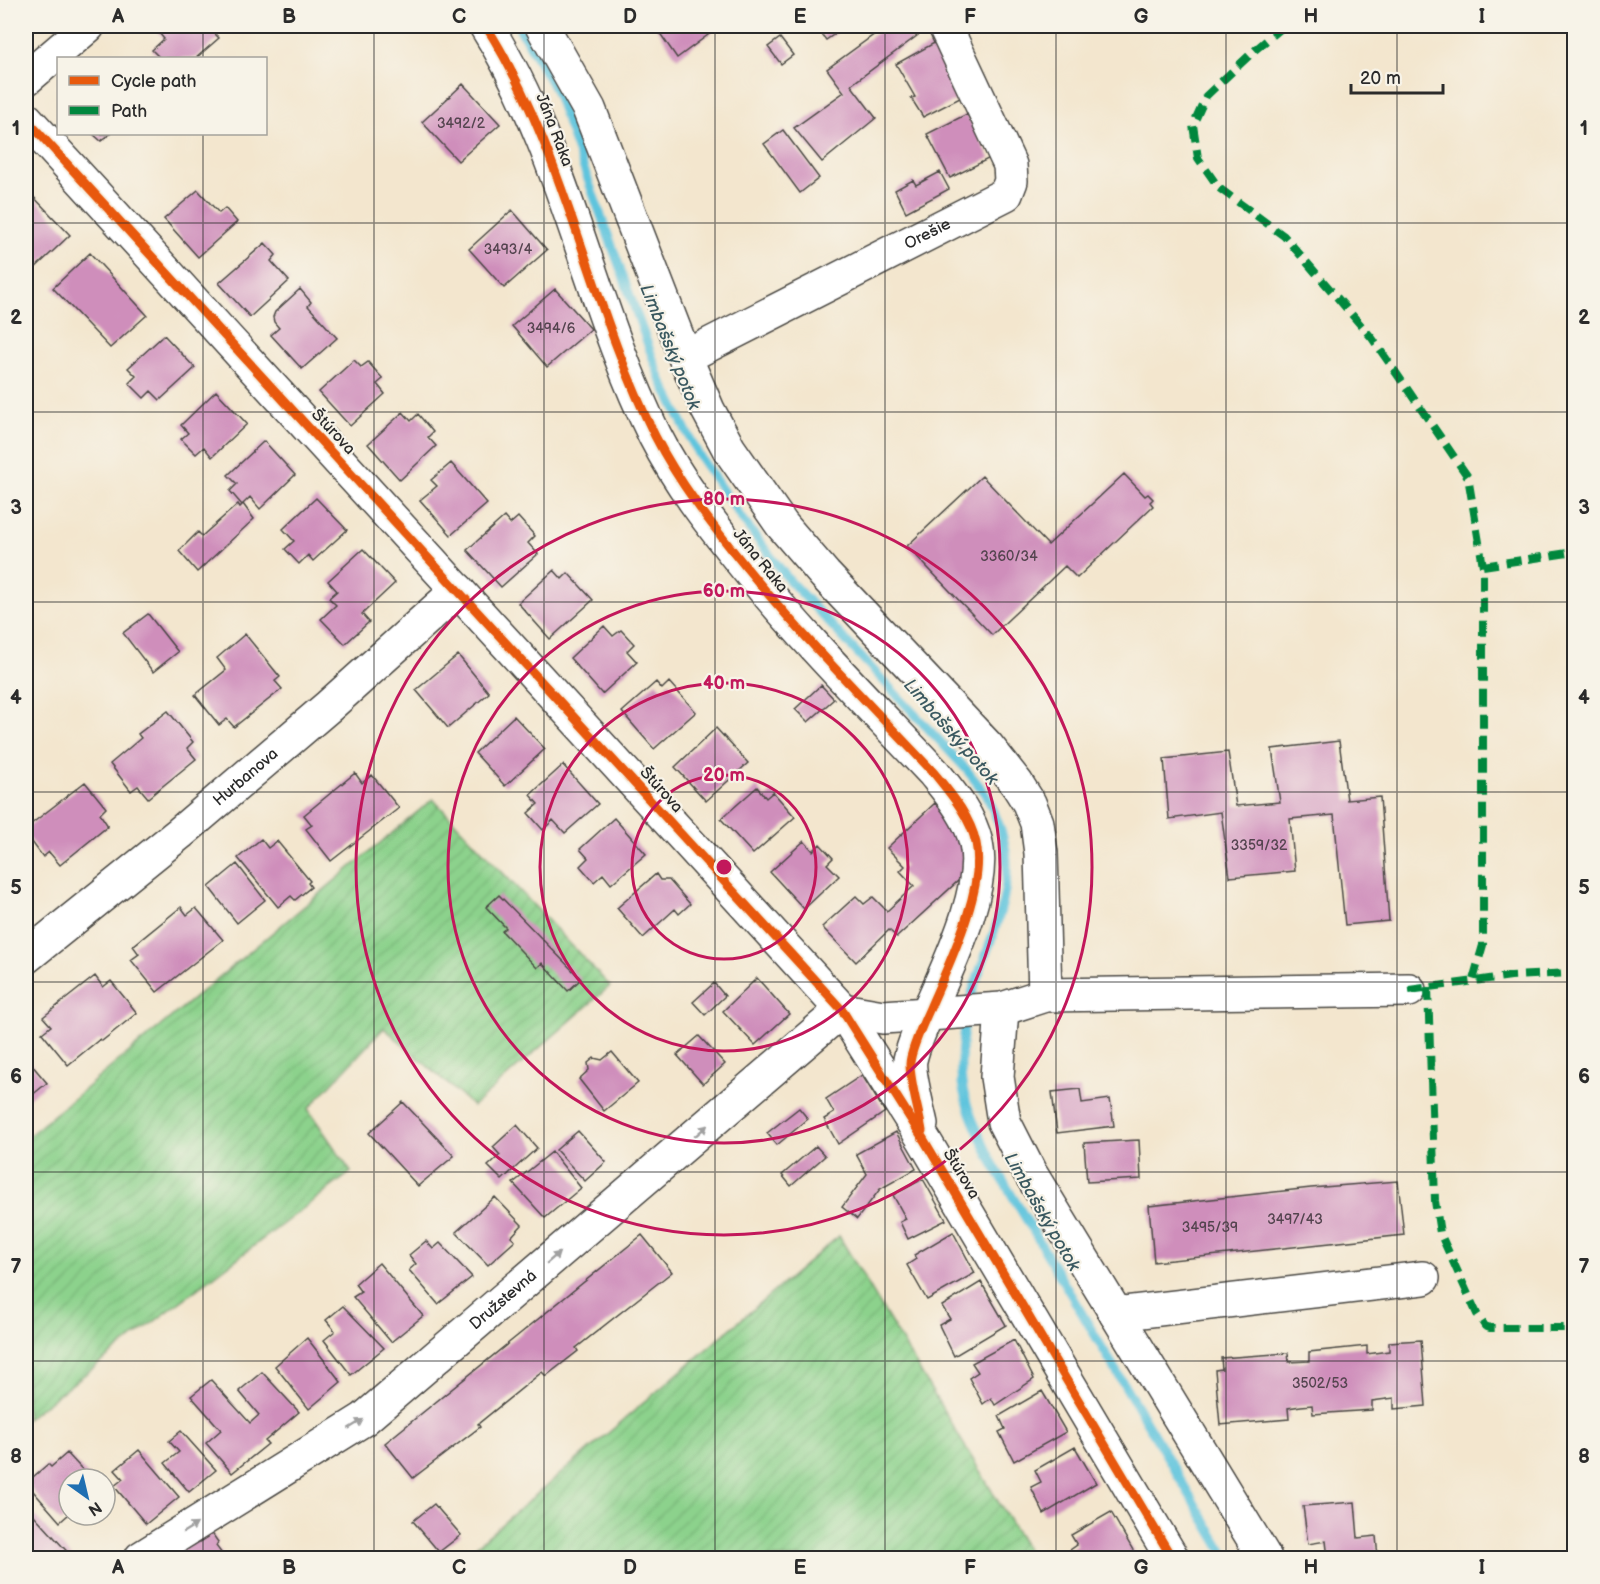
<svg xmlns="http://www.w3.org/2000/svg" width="1600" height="1584" font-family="'Balsamiq Sans',sans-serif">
<defs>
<pattern id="garden-furrows" width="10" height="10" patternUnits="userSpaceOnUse" patternTransform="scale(1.5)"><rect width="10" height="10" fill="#8cd28c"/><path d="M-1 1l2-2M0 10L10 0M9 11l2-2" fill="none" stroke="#79b479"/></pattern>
</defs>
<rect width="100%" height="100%" fill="#f7f3e8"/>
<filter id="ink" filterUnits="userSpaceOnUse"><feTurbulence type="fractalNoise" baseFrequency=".0167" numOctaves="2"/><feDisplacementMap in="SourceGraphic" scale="12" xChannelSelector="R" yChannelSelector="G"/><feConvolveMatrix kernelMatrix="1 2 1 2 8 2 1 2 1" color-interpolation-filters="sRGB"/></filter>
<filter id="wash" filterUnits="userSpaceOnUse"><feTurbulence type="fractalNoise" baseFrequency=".008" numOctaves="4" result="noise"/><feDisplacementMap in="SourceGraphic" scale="24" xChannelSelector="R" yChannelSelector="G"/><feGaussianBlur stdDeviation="1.35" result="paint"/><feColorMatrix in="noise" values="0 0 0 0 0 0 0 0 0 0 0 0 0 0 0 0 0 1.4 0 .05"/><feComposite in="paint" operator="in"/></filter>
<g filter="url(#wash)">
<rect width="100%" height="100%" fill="#f3e6ce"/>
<path fill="url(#garden-furrows)" stroke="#5c7e5c" stroke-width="1.5" d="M433 799 610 986 473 1106 384 1028 308 1109 351 1172 26 1419V1138Z
M839 1236 1032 1558H462Z"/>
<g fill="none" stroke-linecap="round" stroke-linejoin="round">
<path stroke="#5fc4dd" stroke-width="9" d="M518 26 555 89 660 378 698 454 742 519 789 580 967 770C974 780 985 791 990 803 999 822 1007 844 1007 865 1008 906 988 946 975 984 966 1012 960 1044 961 1073 962 1102 979 1134 991 1160L1227 1558"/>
</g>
<g id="blocks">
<path fill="#cf8ebb" d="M158 26H207L219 38 196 58H160L152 50 164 39 155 28Z
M655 26H720L677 58Z
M815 26H846L826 40Z
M886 26H928L929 27 851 85 876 118 822 162 794 128 844 92 827 69Z
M780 38 793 55 781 64 768 47Z
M936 42 964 96 923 117 911 98 915 97 896 64Z
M463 84 500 124 458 161 422 122Z
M967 114 990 158 950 178 927 134Z
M783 130 819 178 800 193 764 144Z
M93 134H110L101 141Z
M940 172 949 189 906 212 895 190 913 180 916 185Z
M26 189 70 235 33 270 26 262Z
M198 190 219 213 225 208 237 222 198 257 164 219Z
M512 210 547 250 504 288 469 249Z
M265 243 276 255 271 261 289 281 250 317 219 283Z
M90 253 147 315 110 348 53 288Z
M300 289 311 302 308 306 337 338 302 369 271 335 279 328 274 322 273 317 275 312Z
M555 289 591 329 547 367 512 326Z
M164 335 195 368 160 400 151 391 144 398 129 383 136 376 128 368Z
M354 360 361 367 368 362 383 379 377 384 385 394 350 426 319 392Z
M216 391 247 424 212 457 204 447 196 454 181 439 188 433 181 425Z
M403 412 411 421 418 414 433 432 428 437 436 446 400 480 368 444Z
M264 441 295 475 260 509 250 497 242 505 230 491 237 484 228 475Z
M451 463 487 504 451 535 420 500 437 486 431 480Z
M1124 474 1145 496 1148 494 1153 499 1150 502 1153 506 1077 578 1065 566 992 635 907 546 982 476 1048 545Z
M316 498 347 530 313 561 308 555 299 564 285 549 294 541 283 529Z
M238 504 240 507 243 504 254 519 197 572 179 551 198 532 202 536Z
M504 517 510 524 518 517 535 536 528 543 538 554 501 587 467 550Z
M363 549 395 583 362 614 369 622 345 644 321 619 336 605 329 598 337 591 328 581Z
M554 570 562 579 568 573 593 600 550 639 518 603Z
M148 614 178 652 153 672 123 633Z
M604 626 613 636 621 630 634 644 627 651 637 662 602 694 570 658Z
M245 634 280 677 275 681 282 689 234 727 227 719 219 725 195 695 226 670 217 658Z
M458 655 489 693 448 728 416 690Z
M656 682 662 689 669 682 696 712 654 749 622 712Z
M821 685 834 699 808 722 795 709Z
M168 711 193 742 187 748 196 759 148 798 138 786 131 791 110 764 141 738 138 734Z
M514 716 545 749 505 786 475 753Z
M716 728 748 763 706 801 675 767Z
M1339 741 1347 800 1380 797 1389 921 1345 925 1334 815 1290 819 1295 871 1230 877 1221 812 1169 819 1164 759 1228 752 1236 806 1280 802 1272 749Z
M563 765 598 804 565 833 553 820 543 830 528 813 538 804 530 795Z
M355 773 362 783 372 775 399 808 331 861 306 829 312 825 304 815Z
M85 782 106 808 100 814 108 826 60 865 49 852 43 857 26 834V828Z
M757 787 766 798 773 792 795 817 753 854 721 819Z
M935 803 953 823 967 853 959 880 897 937 889 930 856 962 822 927 856 896 864 904 873 897 887 911 914 886 900 871 905 866 887 848Z
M614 818 646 854 611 884 603 874 594 882 580 866 588 858 580 849Z
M261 839 268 848 277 841 310 881 308 883 311 887 295 900 291 896 278 907 238 858Z
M804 841 813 851 820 844 833 858 827 864 839 876 804 909 770 872Z
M237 864 265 900 237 923 209 887Z
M656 874 660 880H669L690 904 679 914 675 909 643 938 617 908Z
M499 895 581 979 568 991 542 963 537 968 502 931 506 928 486 907Z
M181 907 187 915 196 908 223 940 157 992 131 960 139 954 133 946Z
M95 976 103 987 111 981 137 1013 102 1041 100 1039 68 1065 42 1033 51 1026 43 1017Z
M757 978 789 1014 755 1045 723 1011Z
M714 983 725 996 705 1015 693 1002Z
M699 1036 725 1064 703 1084 677 1055Z
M612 1052 638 1083 604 1111 579 1079 589 1070 588 1063 594 1058 602 1060Z
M26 1058 47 1083 26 1100Z
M862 1075 885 1112 838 1144 824 1119 834 1113 826 1099Z
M1080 1089 1082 1103 1110 1099 1114 1126 1057 1133 1052 1092Z
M403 1102 454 1156 418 1186 369 1133Z
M799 1108 808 1119 777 1145 767 1133Z
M517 1125 537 1148 502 1180 488 1166 500 1155 493 1147Z
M578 1131 606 1162 585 1181 556 1150Z
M896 1132 916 1169 880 1189 857 1219 842 1207 867 1174 856 1154Z
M1139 1140 1141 1179 1087 1182 1084 1143Z
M816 1146 825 1156 791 1186 782 1175Z
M552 1152 581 1188 545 1218 513 1183Z
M923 1179 946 1220 908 1239 900 1222 906 1219 893 1195Z
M1398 1181 1404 1235 1154 1262 1149 1206 1311 1188Z
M495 1197 522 1225 511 1237 515 1241 488 1265 456 1232Z
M953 1232 975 1273 927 1300 907 1265 916 1259 914 1255Z
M642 1235 672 1272 576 1348 578 1351 546 1376 542 1372 478 1424 480 1427 413 1478 385 1443Z
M426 1241 433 1249 440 1243 472 1277 438 1304 409 1270 416 1264 409 1255Z
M379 1263 423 1316 391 1342 353 1297 361 1292 355 1284Z
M981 1282 1006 1325 954 1356 939 1325 950 1319 942 1306Z
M343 1306 384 1348 351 1375 324 1340 335 1331 326 1320Z
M307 1338 341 1382 309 1409 275 1366Z
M1014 1340 1034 1379 995 1405 991 1398 983 1404 969 1378 978 1372 972 1363Z
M1421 1340 1426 1406 1394 1409V1398L1372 1401V1410L1313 1414 1312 1405 1301 1406 1288 1408 1289 1419 1220 1425 1215 1370 1222 1369 1221 1358 1288 1353 1289 1362 1309 1361V1352L1367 1346V1354L1389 1351V1342Z
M262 1372 299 1412 265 1441 268 1444 232 1473 206 1443 221 1430 191 1396 211 1380 250 1423 259 1415 239 1391Z
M1042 1391 1066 1432 1014 1461 999 1432 1005 1429 999 1416Z
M181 1431 216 1470 189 1492 165 1463 179 1452 169 1441Z
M1075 1447 1096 1483 1044 1514 1031 1487 1041 1482 1035 1470Z
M139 1450 179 1497 146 1524 114 1486 123 1479 115 1470Z
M67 1453 91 1479H69V1514L60 1522 26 1483 48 1464 51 1467Z
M1355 1502 1358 1538 1376 1536 1378 1558H1328L1326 1541 1308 1544 1303 1506Z
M434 1504 461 1535 439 1552 413 1521Z
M1111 1512 1134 1552 1123 1558H1074L1070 1550 1077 1545 1071 1535Z
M33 1514 73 1558H26V1521Z
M209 1529 218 1542 216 1546 225 1558H176L172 1551Z"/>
</g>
</g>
<g filter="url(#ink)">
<use href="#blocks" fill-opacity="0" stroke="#494743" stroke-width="1.5"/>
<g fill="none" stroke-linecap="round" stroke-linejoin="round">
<defs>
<g id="minor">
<path d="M486 26C565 151 589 303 655 436 679 483 711 524 745 566 804 639 870 705 934 773 951 794 970 816 976 843 986 888 951 960 933 1001 925 1018 914 1042 910 1060 908 1072 918 1110 921 1124"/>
<path d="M542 26 589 109 685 357 708 410 729 449 782 525 825 575 987 746 1017 784 1029 803 1037 823 1041 853 1045 995"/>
<path d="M26 79 88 26"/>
<path d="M26 119 842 1010 924 1140 1172 1558"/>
<path id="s1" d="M685 357 1006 194 1011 181 1010 165 945 26"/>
<path id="s2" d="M26 957 180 833 329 706 458 590"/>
<path d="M1002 1009 997 1077 1004 1122 1029 1171 1265 1558"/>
<path d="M842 1010 883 1017 1002 1009 1045 995 1409 990"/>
<path d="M1116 1314 1423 1278"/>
<path id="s3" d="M141 1558 364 1419 842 1010"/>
</g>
</defs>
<use href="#minor" stroke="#494743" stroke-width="36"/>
<use href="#minor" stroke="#fff" stroke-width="33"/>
<path stroke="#00873e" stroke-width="8" stroke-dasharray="15 8" stroke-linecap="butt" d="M1284 26 1255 50 1206 96 1193 125 1198 158 1219 188 1284 236 1372 338 1468 477 1483 566V945L1473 980
M1483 566 1574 552
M1428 987 1435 1201 1440 1233 1477 1314 1485 1326 1490 1328H1574
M1409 990 1511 976 1574 973"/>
<defs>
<path id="cycleway" d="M486 26C565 151 589 303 655 436 679 483 711 524 745 566 804 639 870 705 934 773 951 794 970 816 976 843 986 889 948 966 930 1008 925 1019 910 1053 910 1064 910 1083 919 1111 922 1131
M26 119 842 1010 924 1140 1172 1558"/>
</defs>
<use href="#cycleway" stroke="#f7f3e8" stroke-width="13"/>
<use href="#cycleway" stroke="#e8590c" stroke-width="9"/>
</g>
<defs><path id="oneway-solid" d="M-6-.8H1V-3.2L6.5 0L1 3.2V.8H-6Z" transform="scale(1.5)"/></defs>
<g fill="#a0a0a0">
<use href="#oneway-solid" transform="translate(701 1131) rotate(-41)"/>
<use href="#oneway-solid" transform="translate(553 1258) rotate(-41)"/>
<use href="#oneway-solid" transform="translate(356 1424) rotate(-32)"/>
<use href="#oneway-solid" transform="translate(190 1528) rotate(-32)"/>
</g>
</g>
<path fill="none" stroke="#2b2b2b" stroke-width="1.5" stroke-opacity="0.55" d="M203 26V58M374 26V1558M544 26V1558M715 26V1558M885 26V1558M1056 26V1558M1226 26V1558M1397 26V1558M203 134V1558M26 223H1574M26 412H1574M26 602H1574M26 792H1574M26 982H1574M26 1172H1574M26 1361H1574"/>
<g fill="none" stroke="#c2185b" stroke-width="3">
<circle cx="724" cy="867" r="92"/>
<circle cx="724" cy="867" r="184"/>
<circle cx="724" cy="867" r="276"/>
<circle cx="724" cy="867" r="368"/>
</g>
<g text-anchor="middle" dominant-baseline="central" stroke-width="4.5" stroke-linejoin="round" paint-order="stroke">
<g font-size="14" fill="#54444f">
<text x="461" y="123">3492/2</text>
<text x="508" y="249">3493/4</text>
<text x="551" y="328">3494/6</text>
<text x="1009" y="556">3360/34</text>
<text x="1259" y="845">3359/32</text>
<text x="1295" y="1219">3497/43</text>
<text x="1210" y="1227">3495/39</text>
<text x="1320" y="1383">3502/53</text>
</g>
<g font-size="16" fill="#2b2b2b" stroke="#f7f3e8">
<text transform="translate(554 130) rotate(69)">Jána Raka</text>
<text stroke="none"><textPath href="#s1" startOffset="272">Orešie</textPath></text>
<text transform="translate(333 432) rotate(47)">Štúrova</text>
<text transform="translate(760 561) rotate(51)">Jána Raka</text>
<text stroke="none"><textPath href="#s2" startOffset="284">Hurbanova</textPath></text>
<text transform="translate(661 790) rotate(48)">Štúrova</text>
<text transform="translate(961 1174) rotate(59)">Štúrova</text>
<text stroke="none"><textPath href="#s3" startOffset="446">Družstevná</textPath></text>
</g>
<g font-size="18" font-style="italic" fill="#3b5960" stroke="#f7f3e8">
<text transform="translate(670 347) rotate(68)">Limbašský potok</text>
<text transform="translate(951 732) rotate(49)">Limbašský potok</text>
<text transform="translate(1042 1212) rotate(60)">Limbašský potok</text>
</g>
</g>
<circle cx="724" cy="867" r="9" fill="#c2185b" stroke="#f7f3e8" stroke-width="3"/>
<g font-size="18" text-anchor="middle" font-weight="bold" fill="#c2185b" stroke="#f7f3e8" stroke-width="4.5" stroke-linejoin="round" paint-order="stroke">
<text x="724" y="505">80 m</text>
<text x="724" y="597">60 m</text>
<text x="724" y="689">40 m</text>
<text x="724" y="781">20 m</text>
</g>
<rect width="1600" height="1584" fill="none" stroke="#f7f3e8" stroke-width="66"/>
<rect x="57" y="57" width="210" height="78" fill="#f7f3e8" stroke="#a5a39c" stroke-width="1.5"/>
<rect x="69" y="76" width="30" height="9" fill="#e8590c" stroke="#a5a39c" stroke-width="1.5"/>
<text x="111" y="87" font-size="18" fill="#2b2b2b">Cycle path</text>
<rect x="69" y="106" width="30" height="9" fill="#00873e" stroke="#a5a39c" stroke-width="1.5"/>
<text x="111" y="117" font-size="18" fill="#2b2b2b">Path</text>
<g transform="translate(87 1497) rotate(146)"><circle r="28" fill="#f7f3e8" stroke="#a5a39c" stroke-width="1.5"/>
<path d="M0-4.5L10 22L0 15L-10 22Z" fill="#1f6fb2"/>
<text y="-9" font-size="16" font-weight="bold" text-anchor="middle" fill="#2b2b2b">N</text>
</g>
<path d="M1351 84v9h92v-9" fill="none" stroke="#2b2b2b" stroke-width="3"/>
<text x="1360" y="84" font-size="18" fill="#2b2b2b" stroke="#f7f3e8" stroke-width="4.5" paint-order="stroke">20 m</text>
<rect x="33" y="33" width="1534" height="1518" fill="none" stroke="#2b2b2b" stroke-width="2"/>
<g font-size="20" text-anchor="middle" font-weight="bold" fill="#2b2b2b">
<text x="118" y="23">A</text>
<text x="289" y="23">B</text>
<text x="459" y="23">C</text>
<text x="630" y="23">D</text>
<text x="800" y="23">E</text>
<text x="970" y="23">F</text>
<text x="1141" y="23">G</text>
<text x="1311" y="23">H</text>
<text x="1482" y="23">I</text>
<text x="16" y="135">1</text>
<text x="1584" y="135">1</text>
<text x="16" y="324">2</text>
<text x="1584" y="324">2</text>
<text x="16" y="514">3</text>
<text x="1584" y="514">3</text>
<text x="16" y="704">4</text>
<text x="1584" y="704">4</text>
<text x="16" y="894">5</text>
<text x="1584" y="894">5</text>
<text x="16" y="1083">6</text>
<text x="1584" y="1083">6</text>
<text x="16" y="1273">7</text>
<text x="1584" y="1273">7</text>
<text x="16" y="1463">8</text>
<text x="1584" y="1463">8</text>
<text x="118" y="1574">A</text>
<text x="289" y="1574">B</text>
<text x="459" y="1574">C</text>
<text x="630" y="1574">D</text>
<text x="800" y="1574">E</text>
<text x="970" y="1574">F</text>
<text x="1141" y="1574">G</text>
<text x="1311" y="1574">H</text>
<text x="1482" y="1574">I</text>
</g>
</svg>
